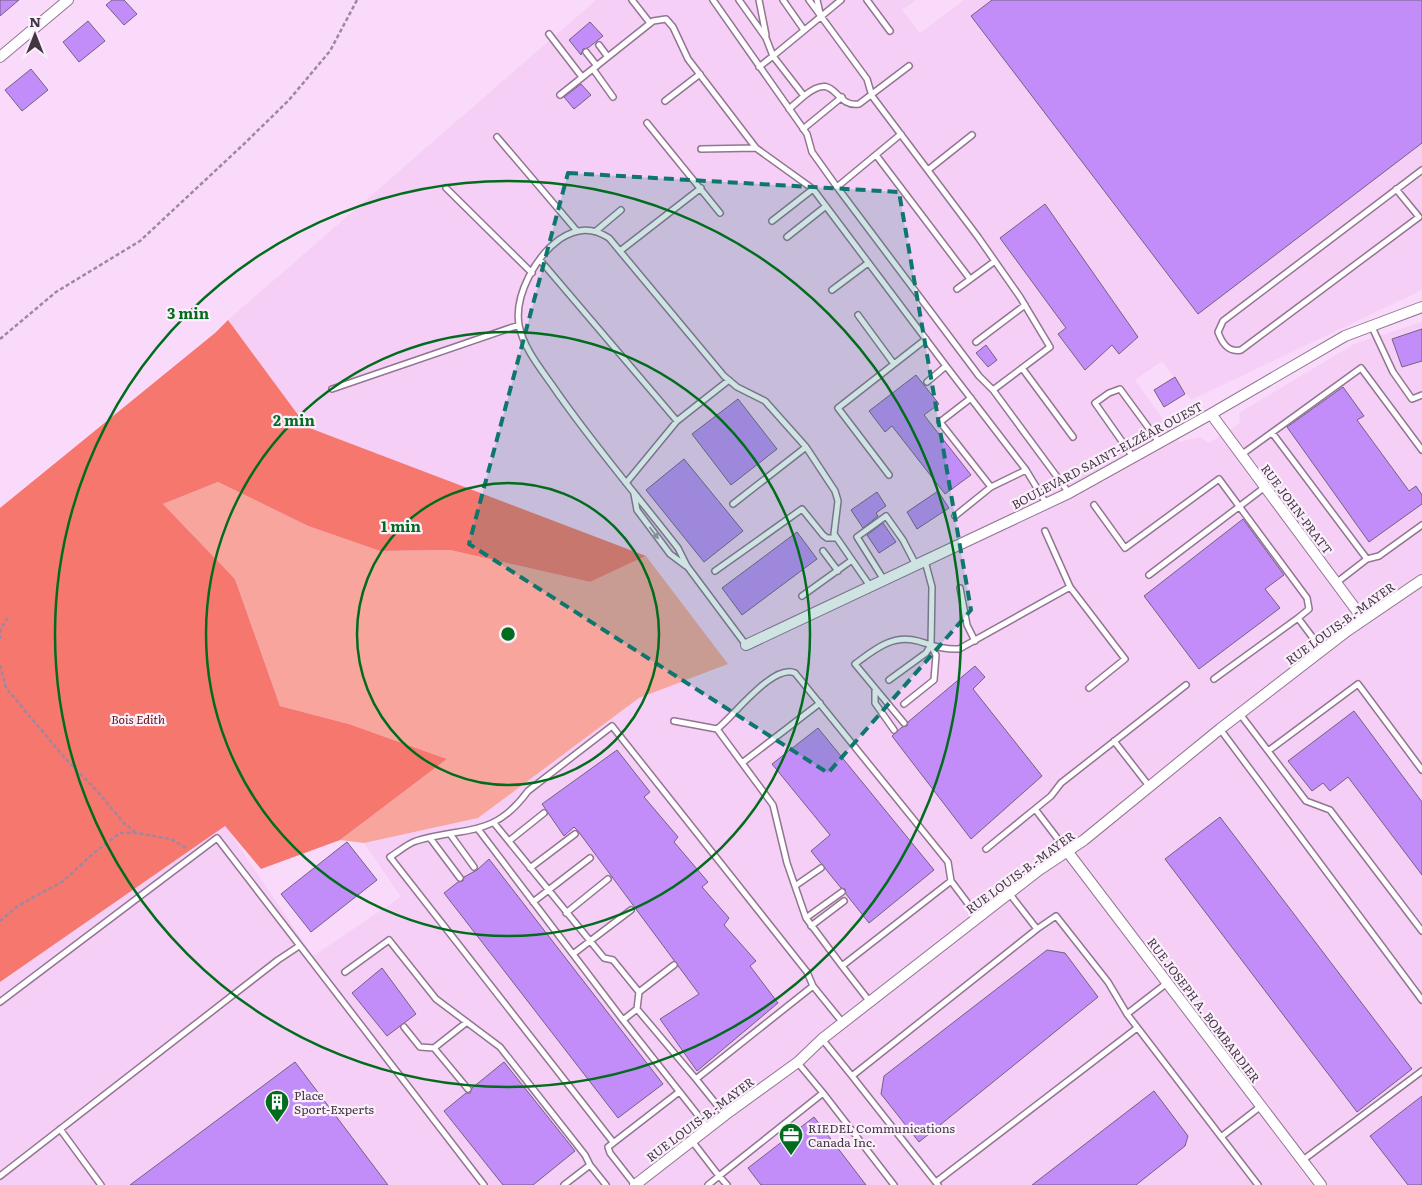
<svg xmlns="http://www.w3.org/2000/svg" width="1422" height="1185" font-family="Literata,serif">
<rect width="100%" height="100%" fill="#fadafa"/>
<path fill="#f5cff5" d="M596 0H916L902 10 920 33 964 0H1422V290L1191 400 1162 361 1135 380 1179 442 1200 437 1209 443 1240 423 1239 413 1354 344 1422 322V1185H0V982L225 826 313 956 401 897 364 843 478 818 639 698 727 664 645 556 307 427 228 320Z"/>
<path fill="#f8a59d" d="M218 482 308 526 380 551 450 550 590 582 646 556 728 664 639 698 478 818 364 843 340 840 447 759 349 724 280 706 235 579 163 504Z"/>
<path fill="#f5776e" d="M228 320 307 427 646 556 590 582 450 550 380 551 308 526 218 482 163 504 235 579 280 706 349 724 447 759 340 840 261 869 225 826 0 982V508L215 333Z"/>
<path fill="#c28df8" stroke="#716183" d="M0 0H19L0 16Z
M112 0H124L137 14 124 25 106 5Z
M992 0H1422V143L1198 314 971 16Z
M88 21 105 41 79 62 63 42Z
M590 22 603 36 588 48 583 49 581 55 569 40Z
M31 69 48 90 22 111 5 90Z
M581 84 591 95 574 109 564 97Z
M1045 204 1138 337 1119 354 1112 345 1085 370 1058 334 1066 328 1000 238Z
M1422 329V361L1402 367 1392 339Z
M986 345 997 360 988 367 976 353Z
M916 375 939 404 924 415 971 475 945 494 892 426 885 432 869 411Z
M1175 377 1185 394 1164 407 1154 390Z
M1343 387 1364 416 1357 420 1409 491 1416 486 1422 495V504L1369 542 1287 427Z
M738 399 777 449 731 485 692 434Z
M684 459 743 531 704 562 646 490Z
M938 491 949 508 917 529 907 512Z
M877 492 886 506 876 513 878 516 863 528 851 510Z
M1243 519 1284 575 1265 589 1280 608 1199 669 1144 596Z
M883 523 896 542 879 553 867 535Z
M797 532 817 559 742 615 722 588Z
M975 666 985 677 973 689 1042 776 971 839 892 736 902 727 907 726 908 722Z
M1354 711 1422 802V875L1348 777 1330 791 1323 783 1312 791 1288 761Z
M818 728 934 870 869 923 846 894 845 889 841 888 811 851 830 835 772 764Z
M617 750 650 792 644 797 678 837 674 842 708 882 702 887 729 918 724 925 756 961 750 966 778 1003 697 1071 660 1019 699 994 578 831 574 827 564 836 542 804Z
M1220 817 1412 1069 1357 1112 1165 859Z
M347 842 377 880 311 932 281 894Z
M489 859 663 1084 618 1118 444 893 458 882 463 881 464 877 477 870Z
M1047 950 1065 953 1098 997 919 1142 881 1094 884 1076Z
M382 968 416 1014 387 1036 352 993Z
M295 1062 388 1185H130Z
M504 1062 575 1151 533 1185H503L444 1111 466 1093H470L472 1088Z
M1154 1091 1188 1136 1185 1146 1136 1185H1032Z
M1422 1096V1185H1408L1370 1136Z
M814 1117 866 1185H761L748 1168Z"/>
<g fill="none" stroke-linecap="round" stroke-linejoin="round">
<defs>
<path id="service" d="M632 0 650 23
M713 0 807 134 812 152 837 187
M739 0 766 38 773 56 759 67
M759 0 766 35
M783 0 804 30
M809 0 867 79 872 96 978 237 1020 297 1050 347 993 390 1069 493
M817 0 820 13
M841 0 773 56 804 96C837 69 833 108 859 104L909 66
M867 0 890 31
M549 34 582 77
M599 45 608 57
M586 52 597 66
M593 69 613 97
M560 95 653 21 666 19 673 27 688 59 756 148 813 189 946 366
M665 101 700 74
M789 109 804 96
M647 123 720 213
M803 129 842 97
M901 134 837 187 979 376 993 390
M497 137 577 231
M701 149 756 148
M876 155 970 279
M928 170 972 135
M446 188 532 273
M1396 189 1419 217 1241 350C1228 353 1222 343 1218 332L1223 321 1422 170
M772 221 813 189
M596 231 621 210
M787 237 826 206
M620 251 701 188
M540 260 677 421
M957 289 995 261
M832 290 868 263
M858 315 894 364
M1371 325 1393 372 1412 399 1422 395
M976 342 1025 305
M1022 368 1073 437
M927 382 946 366 1026 470
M332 389 519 325
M971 398 940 422 991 487
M1273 434 1367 559 1336 583
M1241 455 1361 368 1422 450
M1133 457 1095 403 1109 393 1120 389 1159 442
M889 475 838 408 926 339
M626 483 677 421 729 380
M634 494 637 510 670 554 686 566
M733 504 806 447 835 491 838 501 834 534 852 560
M1094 505 1125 548 1219 479 1307 598 1309 609 1298 618
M955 516 991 487 1026 470 1046 503
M1045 531 1070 587 1125 659 1089 688
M823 551 838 571
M1367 559 1379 556 1422 525
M715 571 802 509 823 535 827 538H836
M1149 575 1265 487
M884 580 857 537 886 516 903 540 916 565
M960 588 967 625 975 641
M802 596 852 560 870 586
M746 645 687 566 678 548C636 494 591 442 552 385 540 368 523 347 519 325 514 295 536 256 560 239 577 228 592 227 609 238L724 376 737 387 765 401 806 447
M1214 679 1298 618 1322 650
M889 680 926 653 931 645 932 587 925 561
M875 690V703L894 730
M904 704 934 680 936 655 931 646
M1240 714 1306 801 1330 810 1422 931
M674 721 717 729
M904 723 855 664C874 650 892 634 918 641 932 645 944 650 959 649L1070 587
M1220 729 1422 1000
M1114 741 1149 786
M1268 751 1358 684 1422 770
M742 763 820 703
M494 823 604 958 613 960 639 992 637 1009
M478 829 623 1020
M450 834 474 867
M430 838 460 878
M509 841 544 813
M986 849 1035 809
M1067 851 1035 809 1051 796 1061 783 1186 685
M530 868 575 834
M795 886 821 868
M533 902 590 858
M566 913 608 879
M806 918 842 892
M811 926 844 901
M1037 929 1056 916 1108 982 1127 1014
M573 954 631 910
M842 966 806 918 787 863 773 805 717 729C733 717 773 663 795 673L948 862 951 881
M345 972 389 940 436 999 500 1047 585 1155 590 1165
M1167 983 1127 1014 1258 1185
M639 992 674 965
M0 1002 217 838 484 1185
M870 1002 842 966 951 881 978 917
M467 1022 434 1048 468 1089
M404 1027 420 1047 434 1048
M822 1039 852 1076 1037 929 1009 893
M852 1076 938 1185
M696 1079 637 1009 623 1020 708 1128
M823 1093 894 1185
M725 1115 696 1079 813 986 843 1023
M60 1129 101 1185
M1221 1137 1261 1106
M692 1141 719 1176 823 1093 798 1063
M613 1142 390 857C398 852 407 844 416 841 465 826 493 839 528 791L612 726 807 972 813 986
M1303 1160 1422 1071
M0 1176 278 960 299 946
M936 1182 1137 1028
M564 1185 590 1165 606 1185
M635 1185 610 1153 608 1147 679 1092
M708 1185 719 1176 727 1185"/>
<path id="minor" d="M0 57 68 0
M1211 414 1363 619
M746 645 1069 493 1211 414 1345 336 1422 307
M1067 851 1321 1185
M635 1185 725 1115 798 1062 822 1039 1039 870 1084 840 1220 729 1347 631 1422 580"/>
</defs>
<use href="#service" stroke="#927592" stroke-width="8"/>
<use href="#minor" stroke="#927592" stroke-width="12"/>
<path stroke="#9e889f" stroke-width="2.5" stroke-dasharray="4 2.5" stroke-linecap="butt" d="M0 339 56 292 140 241 245 143 289 100 330 51 357 0
M0 639 1 628 9 616
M0 665 6 688 64 757 97 791 124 823 135 832
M0 921 19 905 62 882 96 851 120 833H136L171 839 188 849"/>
<use href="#service" stroke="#fff" stroke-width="5"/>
<use href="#minor" stroke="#fff" stroke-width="10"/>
</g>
<defs><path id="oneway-solid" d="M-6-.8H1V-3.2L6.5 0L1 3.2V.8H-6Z" transform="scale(1.25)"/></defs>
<use fill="#a09aa1" href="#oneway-solid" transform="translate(654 533) rotate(53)"/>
<path fill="#0f766e" fill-opacity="0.2" stroke="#0f766e" stroke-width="4" stroke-dasharray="10 6" stroke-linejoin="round" d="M568 173 899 192 971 610 828 773 469 544Z"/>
<g fill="none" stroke="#006c1c" stroke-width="2.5">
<circle cx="508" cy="634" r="151"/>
<circle cx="508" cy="634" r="302"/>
<circle cx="508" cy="634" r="453"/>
</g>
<defs>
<symbol id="building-pin" viewBox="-11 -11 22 30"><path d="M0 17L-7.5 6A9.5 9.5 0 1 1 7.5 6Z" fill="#006c1c" stroke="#fbeffc"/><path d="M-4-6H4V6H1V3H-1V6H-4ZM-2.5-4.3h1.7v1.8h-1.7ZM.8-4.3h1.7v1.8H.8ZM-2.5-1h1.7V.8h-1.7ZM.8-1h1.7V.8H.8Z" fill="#fff"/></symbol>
<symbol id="office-pin" viewBox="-11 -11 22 30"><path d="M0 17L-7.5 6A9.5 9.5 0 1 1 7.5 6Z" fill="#006c1c" stroke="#fbeffc"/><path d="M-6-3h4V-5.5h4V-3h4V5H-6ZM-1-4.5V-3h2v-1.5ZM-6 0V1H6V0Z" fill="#fff"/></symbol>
</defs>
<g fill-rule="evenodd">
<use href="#building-pin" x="263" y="1088" width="28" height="38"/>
<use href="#office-pin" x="777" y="1121" width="28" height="38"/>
</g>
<g text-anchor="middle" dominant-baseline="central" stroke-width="4.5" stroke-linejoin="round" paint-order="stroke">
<g font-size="12" fill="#423643" stroke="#fbeffc">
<text transform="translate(1107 455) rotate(-28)">BOULEVARD SAINT-ELZÉAR OUEST</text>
<text transform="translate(1297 509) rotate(53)">RUE JOHN-PRATT</text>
<text transform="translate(1340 623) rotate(-36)">RUE LOUIS-B.-MAYER</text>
<text transform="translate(1020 872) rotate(-36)">RUE LOUIS-B.-MAYER</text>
<text transform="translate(1204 1010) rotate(53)">RUE JOSEPH A. BOMBARDIER</text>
<text transform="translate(700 1119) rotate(-37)">RUE LOUIS-B.-MAYER</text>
</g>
<g font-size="12" font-style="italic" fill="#611112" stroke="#fbeffc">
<text x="138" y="719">Bois Edith</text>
</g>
<g font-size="12" fill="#423643" stroke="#fbeffc" text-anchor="start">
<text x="294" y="1095">Place<tspan x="294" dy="14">Sport-Experts</tspan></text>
<text x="808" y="1128">RIEDEL Communications<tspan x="808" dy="14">Canada Inc.</tspan></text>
</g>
</g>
<circle cx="508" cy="634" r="8" fill="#006c1c" stroke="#fbeffc" stroke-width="2.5"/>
<g font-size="15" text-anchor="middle" font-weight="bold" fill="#006c1c" stroke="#fbeffc" stroke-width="4.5" stroke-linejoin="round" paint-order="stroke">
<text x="188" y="319">3 min</text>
<text x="294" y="426">2 min</text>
<text x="401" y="532">1 min</text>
</g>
<g transform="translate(35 35)" stroke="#fbeffc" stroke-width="4" paint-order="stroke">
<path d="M0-4L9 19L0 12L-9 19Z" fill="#423643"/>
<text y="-8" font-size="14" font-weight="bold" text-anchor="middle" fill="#423643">N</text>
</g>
</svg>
